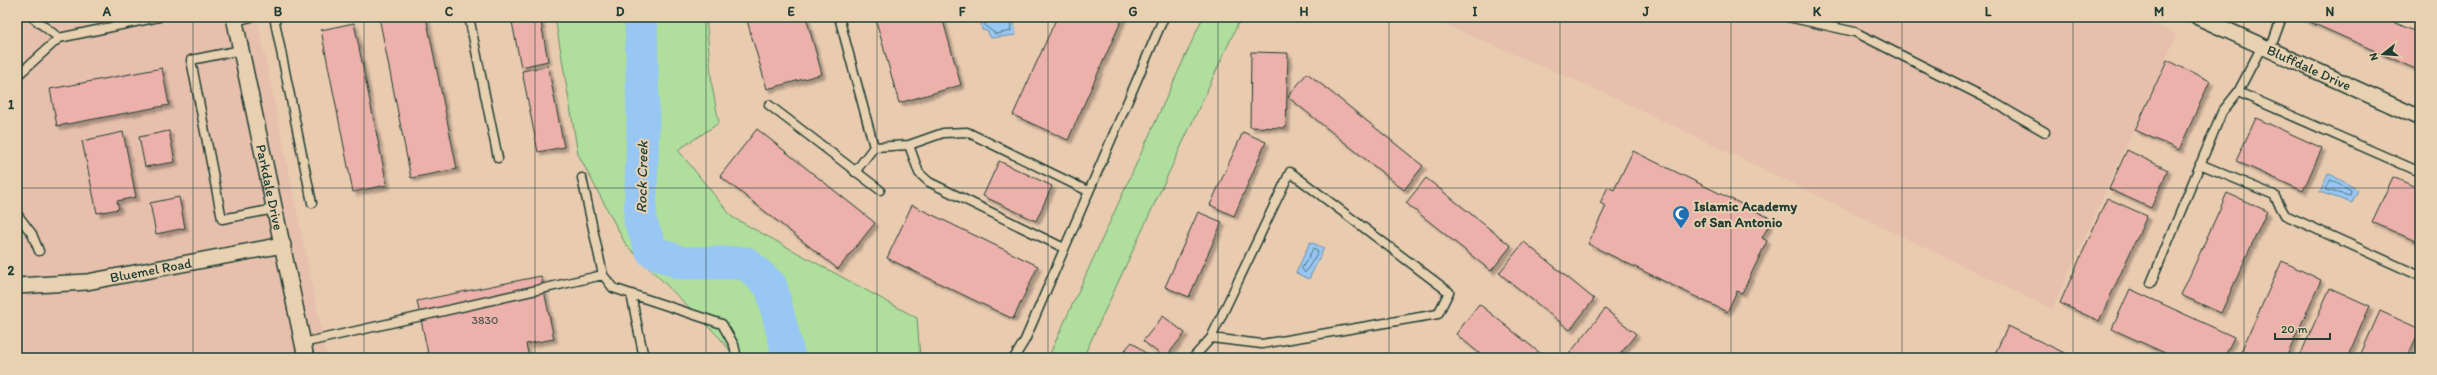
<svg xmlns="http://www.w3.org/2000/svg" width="2437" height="375" font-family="Itim,sans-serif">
<defs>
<filter id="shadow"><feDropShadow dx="3.5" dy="3.5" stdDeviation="1" flood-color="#0004"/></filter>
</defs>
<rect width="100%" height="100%" fill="#e9cbb0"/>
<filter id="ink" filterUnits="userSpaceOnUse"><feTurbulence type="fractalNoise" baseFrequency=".025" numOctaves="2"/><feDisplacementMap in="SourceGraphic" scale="8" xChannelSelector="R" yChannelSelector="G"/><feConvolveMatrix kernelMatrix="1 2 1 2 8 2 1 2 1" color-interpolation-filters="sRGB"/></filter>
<g filter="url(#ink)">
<path fill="#e6c0ac" d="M17 17H257L327 358H17Z
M1427 17H2139L2177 35 2052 309 1605 93Z"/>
<path fill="#afde9d" stroke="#678e68" d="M555 17H706L712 86 719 123 678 150 732 217 917 318 920 358H736L719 337 626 245 578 154Z
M1203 17H1241L1083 358H1048Z"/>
<path fill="#98c7f3" stroke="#6890a7" d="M980 17H1013L1016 35 991 38 987 31 982 30Z
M2328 173 2358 190 2352 203 2320 192Z
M1310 242 1324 248 1309 279 1296 273Z"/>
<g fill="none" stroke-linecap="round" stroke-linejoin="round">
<path stroke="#4f7480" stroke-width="1" d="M984 17 985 26 996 34 1011 31 1010 17
M2331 180 2351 191 2350 196 2326 190Z
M1314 248 1318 252 1305 273 1302 269Z"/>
<path stroke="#98c7f3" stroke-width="33" d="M641 17 643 122 640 221 652 251 681 263H746L771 286 789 358"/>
</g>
<path fill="#ecb1aa" stroke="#1f3d34" filter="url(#shadow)" d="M379 17H426L457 169 411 178Z
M511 17H540L548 61 521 67Z
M746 17H806L822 74 767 89Z
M875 17H942L961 85 899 103Z
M1057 17H1123L1068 140 1013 115Z
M2383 17 2420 34V71L2301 18Z
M354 23 387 185 353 192 321 30Z
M1251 52 1288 53 1286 128 1250 127Z
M2167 60 2210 81 2179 150 2135 130Z
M548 66 564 147 538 152 522 71Z
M162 68 169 105 57 126 50 89Z
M1307 73 1423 166 1404 190 1288 97Z
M2256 118 2322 148 2303 191 2236 161Z
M757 129 875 223 838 269 720 176Z
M169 131 175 162 145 167 139 137Z
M123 132 136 197 117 201 119 209 97 213 82 141Z
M1243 132 1266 142 1234 216 1210 205Z
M2127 150 2168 170 2151 208 2109 189Z
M1633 151 1772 219 1762 238 1767 241 1742 293 1737 291 1727 312 1588 244 1606 206 1600 203 1608 187 1614 190Z
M999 161 1052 186 1036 221 983 196Z
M2393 177 2420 189V243L2372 222Z
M1426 178 1511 246 1491 271 1406 203Z
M2227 193 2267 211 2221 313 2181 295Z
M179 197 185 228 156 234 150 203Z
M2107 198 2147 216 2099 321 2060 303Z
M912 205 1038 266 1013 319 887 258Z
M1198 212 1222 222 1189 297 1165 287Z
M1524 242 1594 299 1570 330 1499 273Z
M2282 261 2321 280 2286 358H2238Z
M541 276 554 339 526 344 529 358H429L417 301Z
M2330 288 2370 306 2347 358H2299Z
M2130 289 2234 337 2224 358H2176L2112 329Z
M1479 304 1546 358H1485L1456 334Z
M1605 309 1636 334 1617 358H1566Z
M2380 311 2420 329 2407 358H2359Z
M1163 316 1185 333 1165 358 1143 341Z
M2008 326 2075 358H1993Z
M1132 342 1151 358H1118Z"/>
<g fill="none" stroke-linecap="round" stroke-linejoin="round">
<defs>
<path id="lane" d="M32 17 59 38 159 17
M274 17 312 203
M469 17 498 158
M839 17 874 147 909 145 943 133 967 132 1088 191
M1788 17 1855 32 1988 99 2045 132
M235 21 251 17
M241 50 191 60 222 219 275 209
M2270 50 2282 17
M17 76 59 38
M2238 92 2262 46
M769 105 880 190
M909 145 919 173 929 182 1064 248
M2200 164 2274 195 2285 215 2420 276
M855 172 874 147
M582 178 603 275 613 288 722 324 734 345 737 358
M17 214 32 234 39 251
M2151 283 2222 112 2238 92 2420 172
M631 294 644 358
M303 343 603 275
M1014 358 1025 340 1164 17
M1193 358 1211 338 1290 172 1449 292 1438 314 1262 344 1211 338"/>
<g id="street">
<path id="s1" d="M234 17 306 358"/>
<path id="s2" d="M2198 17 2420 118"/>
<path id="s3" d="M17 286 87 282 283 245"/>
</g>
</defs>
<use href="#lane" stroke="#1f3d34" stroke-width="11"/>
<use href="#street" stroke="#1f3d34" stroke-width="18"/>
<use href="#lane" stroke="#e8d1b1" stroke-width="8"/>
<use href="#street" stroke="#e8d1b1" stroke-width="15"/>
</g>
</g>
<path fill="none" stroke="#1f3d34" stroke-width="1" stroke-opacity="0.55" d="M193 17V358M364 17V358M535 17V358M706 17V358M877 17V358M1048 17V358M1218 17V358M1389 17V358M1560 17V358M1731 17V358M1902 17V358M2073 17V358M2244 17V358M17 188H2420"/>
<defs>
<symbol id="mosque-pin" viewBox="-11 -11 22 30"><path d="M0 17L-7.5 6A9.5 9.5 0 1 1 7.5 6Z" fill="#1f6fb2" stroke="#e8d1b1"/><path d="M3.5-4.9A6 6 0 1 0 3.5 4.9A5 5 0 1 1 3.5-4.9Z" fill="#fff"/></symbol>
</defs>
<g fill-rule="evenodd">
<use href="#mosque-pin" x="1671" y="204" width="20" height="27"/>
</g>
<g text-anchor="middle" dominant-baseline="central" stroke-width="4" stroke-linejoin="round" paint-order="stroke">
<g font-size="12" fill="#525a52">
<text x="485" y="320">3830</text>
</g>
<g font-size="14" fill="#1f3d34" stroke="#e8d1b1">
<text stroke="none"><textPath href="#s2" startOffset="122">Bluffdale Drive</textPath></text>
<text stroke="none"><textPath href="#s1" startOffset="174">Parkdale Drive</textPath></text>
<text stroke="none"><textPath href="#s3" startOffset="135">Bluemel Road</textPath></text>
</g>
<g font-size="14" font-weight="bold" fill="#1f3d34" stroke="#e8d1b1" text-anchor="start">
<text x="1694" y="206">Islamic Academy<tspan x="1694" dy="16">of San Antonio</tspan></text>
</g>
<g font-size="15" font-style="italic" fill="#25443e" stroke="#e8d1b1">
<text transform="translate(642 177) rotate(-89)">Rock Creek</text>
</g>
</g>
<rect width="2437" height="375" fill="none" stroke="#e8d1b1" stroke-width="44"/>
<g transform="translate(2383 54) rotate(253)" stroke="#e8d1b1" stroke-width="3" paint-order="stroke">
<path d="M0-3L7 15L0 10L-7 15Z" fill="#1f3d34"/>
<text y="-6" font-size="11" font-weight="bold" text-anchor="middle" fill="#1f3d34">N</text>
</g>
<path d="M2275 333v6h55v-6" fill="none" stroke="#1f3d34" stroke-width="2"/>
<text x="2281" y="333" font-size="12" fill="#1f3d34" stroke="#e8d1b1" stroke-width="3" paint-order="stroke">20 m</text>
<rect x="22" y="22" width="2393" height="331" fill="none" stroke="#1f3d34" stroke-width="1.5"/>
<g font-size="13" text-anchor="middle" font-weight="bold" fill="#1f3d34">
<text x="107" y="16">A</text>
<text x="278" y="16">B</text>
<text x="449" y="16">C</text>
<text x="620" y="16">D</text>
<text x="791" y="16">E</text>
<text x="962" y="16">F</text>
<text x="1133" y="16">G</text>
<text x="1304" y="16">H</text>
<text x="1475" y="16">I</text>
<text x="1646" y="16">J</text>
<text x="1817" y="16">K</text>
<text x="1988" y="16">L</text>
<text x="2159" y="16">M</text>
<text x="2330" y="16">N</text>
<text x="11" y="109">1</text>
<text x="11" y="275">2</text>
</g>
</svg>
